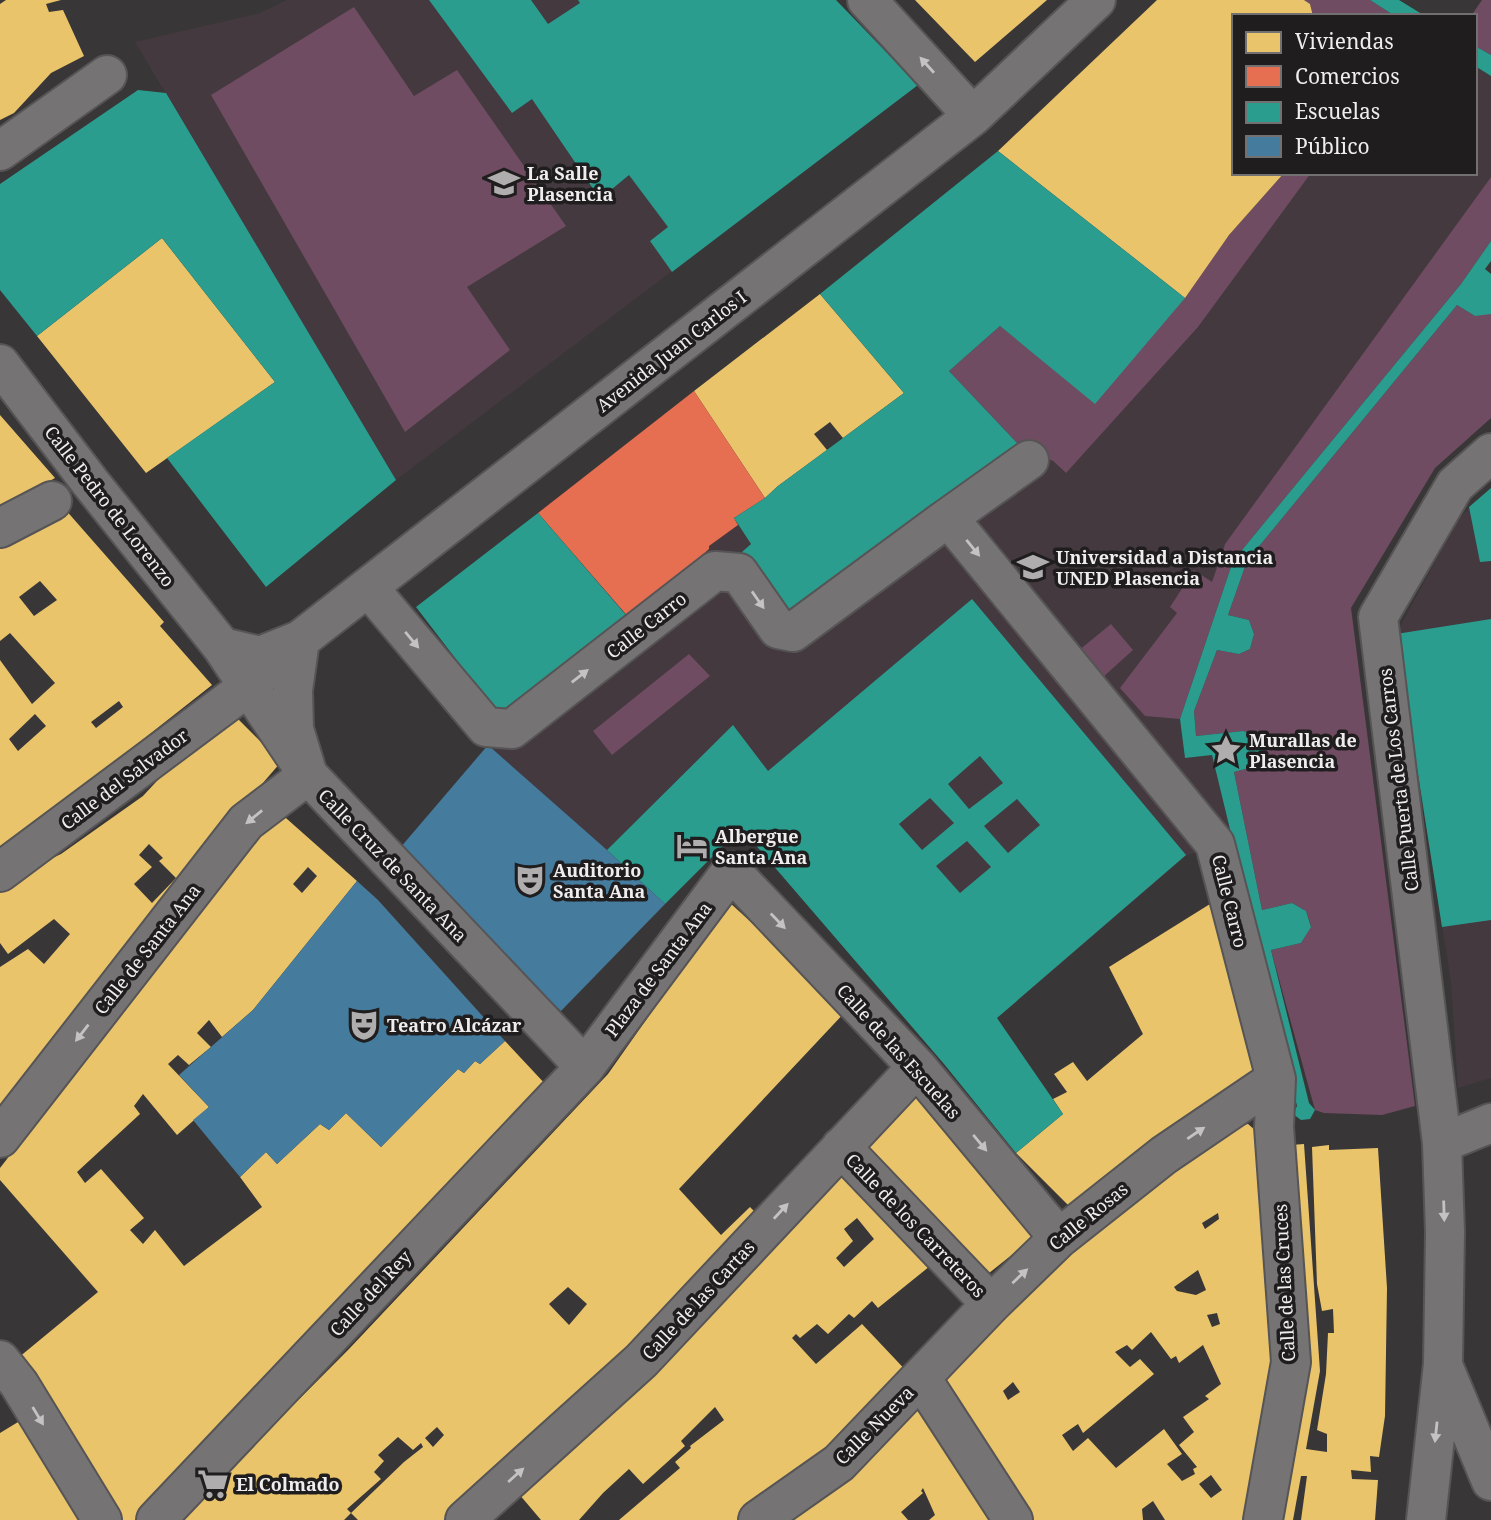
<svg xmlns="http://www.w3.org/2000/svg" width="1491" height="1520" font-family="'Noto Serif',serif">
<rect width="100%" height="100%" fill="#393637"/>
<path fill="#43393f" d="M287 0H836L918 85 396 480 135 42 260 13Z
M1475 66 1491 76V177L1225 544 1212 583 1219 603 1180 719 1185 758 1212 755 1232 838 1186 856 944 1064 741 828 665 904 607 850 488 745 498 714 626 615 630 619 709 549V546L738 525 751 544 742 552 785 613 1017 444 1053 461 1065 473 1198 327 1311 173H1475Z
M1491 488V1078L1458 1088 1451 982 1396 634 1459 518Z"/>
<path fill="#6f4c61" d="M1304 0H1370L1395 16H1313L1310 4Z
M1482 0H1491V55L1475 46V16H1471Z
M354 7 414 96 457 70 566 226 467 287 510 350 405 432 211 95Z
M1284 173H1311L1198 327 1066 473 1053 461 1018 444 949 371 1000 326 1095 403 1229 235Z
M1491 177V241L1461 284 1233 561 1180 719 1145 716 1120 688 1177 613 1170 607 1194 570 1212 582 1225 544Z
M1457 305 1475 316 1491 309V418L1435 468 1351 608 1415 1106 1382 1115 1324 1113 1315 1110 1271 950 1301 943 1311 926 1306 911 1292 903 1262 910 1234 772 1253 767 1264 755 1260 736 1243 731 1196 736 1194 711 1217 650 1239 654 1250 649 1254 634 1249 620 1228 615 1247 561Z
M1111 624 1133 650 1102 678 1078 651Z
M689 654 710 676 612 755 593 731Z"/>
<path fill="#e9c46a" fill-rule="evenodd" d="M6 0H61L46 4 49 12 63 10 84 56 51 73 14 113 0 120V4Z
M915 0H1047L975 62Z
M1157 0H1304L1310 4 1313 16H1234V173H1284L1229 235 1185 298 998 151Z
M162 238 275 382 146 473 37 336Z
M820 294 904 393 843 438 830 422 814 434 827 450 778 486 765 498 694 391Z
M0 415 55 478 39 487 0 517Z
M64 508 164 622 160 626 212 685 0 852V660L32 704 55 683 10 633 0 641V541ZM40 581 57 600 34 616 19 597ZM119 701 123 707 96 728 91 722ZM35 714 46 726 18 751 9 739Z
M230 711 281 762 218 835 0 1130V967L28 949 44 964 70 934 54 919 8 954 0 943V887L23 872 61 854 143 796 180 756ZM149 844 163 858 159 861 176 878 152 903 134 884 152 867 139 855Z
M278 811 357 881 253 1010 222 1037 209 1020 197 1033 211 1047 189 1065 178 1055 168 1064 209 1107 177 1135 143 1094 134 1106 140 1114 77 1172 85 1183 101 1169 144 1218 130 1230 143 1244 155 1230 184 1266 262 1207 240 1177 266 1152 277 1164 320 1124 329 1130 346 1113 381 1147 458 1069 464 1073 475 1061 480 1064 505 1041 548 1087 140 1520H111L18 1358 98 1292 0 1180V1168ZM308 867 317 876 302 893 293 884Z
M1218 899 1262 1065 1070 1207 1016 1153 1063 1114 1053 1099 1067 1092 1054 1074 1073 1062 1087 1081 1143 1034 1109 967Z
M729 902 847 1010 679 1189 721 1235 750 1207 764 1221 453 1520H358L351 1513 344 1520H179L349 1349 608 1074ZM568 1287 587 1304 569 1325 549 1304ZM437 1427 444 1435 433 1447 425 1438ZM398 1437 413 1450 421 1443 423 1447 404 1462 351 1513 347 1509 381 1479 374 1472 384 1461 378 1455Z
M917 1088 1042 1231 979 1281 855 1144Z
M1248 1124 1255 1130 1277 1332 1259 1465 1251 1469 1250 1520H1165L1153 1501 1142 1509 1143 1520H1028L934 1373 991 1314 1225 1129ZM1218 1213 1219 1219 1205 1229 1202 1223ZM1198 1270 1206 1290 1196 1295 1177 1291 1174 1287ZM1217 1313 1220 1324 1212 1327 1207 1315ZM1151 1332 1171 1359 1176 1356 1179 1363 1203 1345 1221 1384 1205 1396 1209 1399 1183 1417 1194 1432 1179 1445 1197 1467 1193 1469 1195 1474 1182 1481 1167 1464 1182 1454 1164 1429 1116 1468 1088 1438 1073 1451 1062 1435 1078 1424 1083 1433 1154 1374 1140 1359 1130 1367 1115 1352 1127 1345 1132 1350ZM1013 1382 1020 1392 1008 1400 1003 1391ZM1211 1475 1222 1490 1211 1498 1199 1484Z
M1304 1144 1320 1371 1306 1449 1327 1452V1434L1317 1430 1326 1374 1328 1333H1334L1333 1309 1322 1311 1317 1284 1312 1147 1329 1145V1150L1378 1148 1387 1288 1385 1416 1379 1457 1370 1456 1371 1472 1351 1470 1352 1479 1378 1480 1375 1520H1301L1307 1476H1301L1293 1520H1278L1291 1145Z
M847 1161 935 1262 878 1308 872 1301 854 1318 849 1314 828 1334 817 1324 800 1338 796 1334 792 1338 816 1364 862 1324 913 1378 747 1520H619L680 1468 675 1462 691 1448 690 1446 724 1420 715 1407 681 1441 685 1446 643 1484 629 1469 603 1493 579 1520H541L513 1487ZM857 1218 874 1239 844 1267 836 1258 853 1241 844 1229Z
M923 1391 1000 1520H929L935 1515 923 1488 921 1491 923 1493 901 1512 908 1520H772Z
M23 1419 96 1520H0V1433Z"/>
<path fill="#e76f51" d="M694 391 765 498 734 518 738 525 709 546V549L630 619 538 513Z"/>
<path fill="#2a9d8f" fill-rule="evenodd" d="M429 0H531L548 24 580 3 578 0H836L918 85 672 272 650 241 668 227 629 175 600 199 532 99 512 113Z
M1370 0H1399L1425 16H1395Z
M1475 46 1491 55V76L1475 66Z
M138 90 166 93 396 480 266 587 167 458 275 382 162 238 37 336 0 290V184Z
M998 151 1185 298 1095 404 1000 326 949 371 1018 444 785 613 742 552 751 544 734 518 765 498 778 486 904 393 820 294Z
M1491 241V261L1485 269 1491 274V314L1475 316 1457 305 1247 561 1228 615 1249 620 1254 634 1250 649 1239 654 1217 650 1194 711 1196 736 1243 731 1260 736 1264 755 1253 767 1234 772 1262 910 1292 903 1306 911 1311 927 1301 943 1271 950 1309 1103 1315 1110 1310 1119 1301 1120 1293 1114 1297 1106 1212 755 1185 758 1180 719 1233 561 1461 284Z
M1491 488V561L1480 562 1469 507Z
M538 513 626 615 498 714 416 607Z
M972 599 1186 855 997 1018 1063 1114 1016 1153 944 1064 741 828 665 904 607 850 733 725 768 771ZM980 756 1003 783 969 809 948 784ZM930 798 954 823 922 850 899 824ZM1017 799 1040 825 1008 853 984 826ZM967 841 991 867 960 893 936 866Z
M1491 619V920L1442 927 1396 634Z"/>
<path fill="#457b9d" d="M488 745 607 850 665 904 561 1011 394 855Z
M357 881 378 900 505 1041 480 1064 475 1061 464 1073 458 1069 381 1147 346 1113 329 1130 320 1124 277 1164 266 1152 240 1177 193 1120 209 1107 179 1075 253 1010Z"/>
<g fill="none" stroke-linecap="round" stroke-linejoin="round">
<defs>
<path id="minor" d="M867 0 973 116
M0 151 107 75
M0 364 90 482 222 647 308 775 585 1067
M942 522 1029 460
M0 528 52 501
M368 587 486 727 512 729 715 571 739 573 778 629 793 632 942 522 956 527 1215 844 1276 1079 1274 1127 1291 1362 1263 1520
M222 647 260 656 300 640 973 116 1096 0
M0 872 249 686 267 669
M0 1138 246 822 308 775 294 729 293 690 300 640
M1442 1143 1491 1123
M841 1147 991 1304
M0 1360 19 1384 102 1520
M1445 1370 1491 1481
M921 1378 1013 1520
M156 1520 585 1067 731 871 917 1067 1059 1238
M465 1520 641 1361 917 1067
M758 1520 839 1463 991 1304 1059 1238 1164 1155 1276 1079
M1426 1520 1443 1364 1445 1232 1442 1143 1378 617 1455 485 1491 453"/>
</defs>
<use href="#minor" stroke="#565455" stroke-width="42"/>
<use href="#minor" stroke="#757374" stroke-width="38"/>
</g>
<defs><path id="oneway-solid" d="M-6-.8H1V-3.2L6.5 0L1 3.2V.8H-6Z" transform="scale(1.75)"/></defs>
<g fill="#c5c2c3">
<use href="#oneway-solid" transform="translate(927 65) rotate(-132)"/>
<use href="#oneway-solid" transform="translate(973 548) rotate(51)"/>
<use href="#oneway-solid" transform="translate(758 600) rotate(55)"/>
<use href="#oneway-solid" transform="translate(412 640) rotate(50)"/>
<use href="#oneway-solid" transform="translate(580 676) rotate(-38)"/>
<use href="#oneway-solid" transform="translate(254 817) rotate(141)"/>
<use href="#oneway-solid" transform="translate(778 921) rotate(46)"/>
<use href="#oneway-solid" transform="translate(82 1033) rotate(128)"/>
<use href="#oneway-solid" transform="translate(1196 1133) rotate(-34)"/>
<use href="#oneway-solid" transform="translate(980 1143) rotate(50)"/>
<use href="#oneway-solid" transform="translate(781 1211) rotate(-47)"/>
<use href="#oneway-solid" transform="translate(1444 1211) rotate(88)"/>
<use href="#oneway-solid" transform="translate(1020 1276) rotate(-43)"/>
<use href="#oneway-solid" transform="translate(38 1416) rotate(59)"/>
<use href="#oneway-solid" transform="translate(1436 1432) rotate(96)"/>
<use href="#oneway-solid" transform="translate(516 1475) rotate(-42)"/>
</g>
<defs>
<symbol id="school-bare" viewBox="-9 -9 18 18"><path d="M0-5L7-2L0 1L-7-2ZM-4 1L0 2.5L4 1V4Q0 6-4 4Z" fill="#b0adae" stroke="#1f1d1e" stroke-width="2.5" paint-order="stroke"/></symbol>
<symbol id="university-bare" viewBox="-9 -9 18 18"><path d="M0-5L7-2L0 1L-7-2ZM-4 1L0 2.5L4 1V4Q0 6-4 4Z" fill="#b0adae" stroke="#1f1d1e" stroke-width="2.5" paint-order="stroke"/></symbol>
<symbol id="sight-bare" viewBox="-9 -9 18 18"><path d="M0-6L1.8-2.2L6-1.7L2.9 1.2L3.7 5.4L0 3.3L-3.7 5.4L-2.9 1.2L-6-1.7L-1.8-2.2Z" fill="#b0adae" stroke="#1f1d1e" stroke-width="2.5" paint-order="stroke"/></symbol>
<symbol id="hotel-bare" viewBox="-9 -9 18 18"><path d="M-6-4.5h1.5V1H6V5H4.5V3h-9V5H-6ZM-4 0a1.8 1.8 0 1 1 3.6 0ZM.5 0V-2.5h3Q6-2.5 6 0Z" fill="#b0adae" stroke="#1f1d1e" stroke-width="2.5" paint-order="stroke"/></symbol>
<symbol id="theatre-bare" viewBox="-9 -9 18 18"><path d="M-5-5.5Q0-4 5-5.5V0Q5 5 0 6Q-5 5-5 0ZM-3.3-2.5H-1v1.5H-3.3ZM1-2.5H3.3v1.5H1ZM-2.8 1Q0 5.5 2.8 1Z" fill="#b0adae" stroke="#1f1d1e" stroke-width="2.5" paint-order="stroke"/></symbol>
<symbol id="supermarket-bare" viewBox="-9 -9 18 18"><path d="M-6-5.5h2.5l.6 2H6L4.5 2H-2.5L-4.4-4H-6ZM-1.5 3.2a1.3 1.3 0 1 0 .1 0ZM3 3.2a1.3 1.3 0 1 0 .1 0Z" fill="#b0adae" stroke="#1f1d1e" stroke-width="2.5" paint-order="stroke"/></symbol>
</defs>
<g fill-rule="evenodd">
<use href="#school-bare" x="482" y="161" width="44" height="44"/>
<use href="#university-bare" x="1011" y="545" width="44" height="44"/>
<use href="#sight-bare" x="1204" y="728" width="44" height="44"/>
<use href="#hotel-bare" x="670" y="824" width="44" height="44"/>
<use href="#theatre-bare" x="508" y="858" width="44" height="44"/>
<use href="#theatre-bare" x="342" y="1003" width="44" height="44"/>
<use href="#supermarket-bare" x="191" y="1462" width="44" height="44"/>
</g>
<g text-anchor="middle" dominant-baseline="central" stroke-width="7" stroke-linejoin="round" paint-order="stroke">
<g font-size="18" font-weight="bold" fill="#f0edee" stroke="#1f1d1e" text-anchor="start">
<text x="527" y="173">La Salle<tspan x="527" dy="21">Plasencia</tspan></text>
<text x="1056" y="557">Universidad a Distancia<tspan x="1056" dy="21">UNED Plasencia</tspan></text>
<text x="1249" y="740">Murallas de<tspan x="1249" dy="21">Plasencia</tspan></text>
<text x="715" y="836">Albergue<tspan x="715" dy="21">Santa Ana</tspan></text>
<text x="553" y="870">Auditorio<tspan x="553" dy="21">Santa Ana</tspan></text>
<text x="387" y="1025">Teatro Alcázar</text>
<text x="236" y="1484">El Colmado</text>
</g>
<g font-size="18" fill="#f0edee" stroke="#1f1d1e">
<text transform="translate(671 351) rotate(-38)">Avenida Juan Carlos I</text>
<text transform="translate(110 506) rotate(52)">Calle Pedro de Lorenzo</text>
<text transform="translate(646 625) rotate(-38)">Calle Carro</text>
<text transform="translate(124 779) rotate(-37)">Calle del Salvador</text>
<text transform="translate(1398 780) rotate(-97)">Calle Puerta de Los Carros</text>
<text transform="translate(393 865) rotate(46)">Calle Cruz de Santa Ana</text>
<text transform="translate(1230 901) rotate(76)">Calle Carro</text>
<text transform="translate(147 949) rotate(-52)">Calle de Santa Ana</text>
<text transform="translate(658 969) rotate(-53)">Plaza de Santa Ana</text>
<text transform="translate(899 1051) rotate(48)">Calle de las Escuelas</text>
<text transform="translate(1088 1216) rotate(-39)">Calle Rosas</text>
<text transform="translate(916 1225) rotate(46)">Calle de los Carreteros</text>
<text transform="translate(1284 1283) rotate(-93)">Calle de las Cruces</text>
<text transform="translate(370 1293) rotate(-47)">Calle del Rey</text>
<text transform="translate(698 1300) rotate(-47)">Calle de las Cartas</text>
<text transform="translate(874 1425) rotate(-45)">Calle Nueva</text>
</g>
</g>
<rect x="1232" y="14" width="245" height="161" fill="#1f1d1e" stroke="#737071" stroke-width="2"/>
<rect x="1246" y="32" width="35" height="21" fill="#e9c46a" stroke="#737071" stroke-width="2"/>
<text x="1295" y="49" font-size="21" fill="#f0edee">Viviendas</text>
<rect x="1246" y="66" width="35" height="21" fill="#e76f51" stroke="#737071" stroke-width="2"/>
<text x="1295" y="84" font-size="21" fill="#f0edee">Comercios</text>
<rect x="1246" y="102" width="35" height="21" fill="#2a9d8f" stroke="#737071" stroke-width="2"/>
<text x="1295" y="119" font-size="21" fill="#f0edee">Escuelas</text>
<rect x="1246" y="136" width="35" height="21" fill="#457b9d" stroke="#737071" stroke-width="2"/>
<text x="1295" y="154" font-size="21" fill="#f0edee">Público</text>
</svg>
